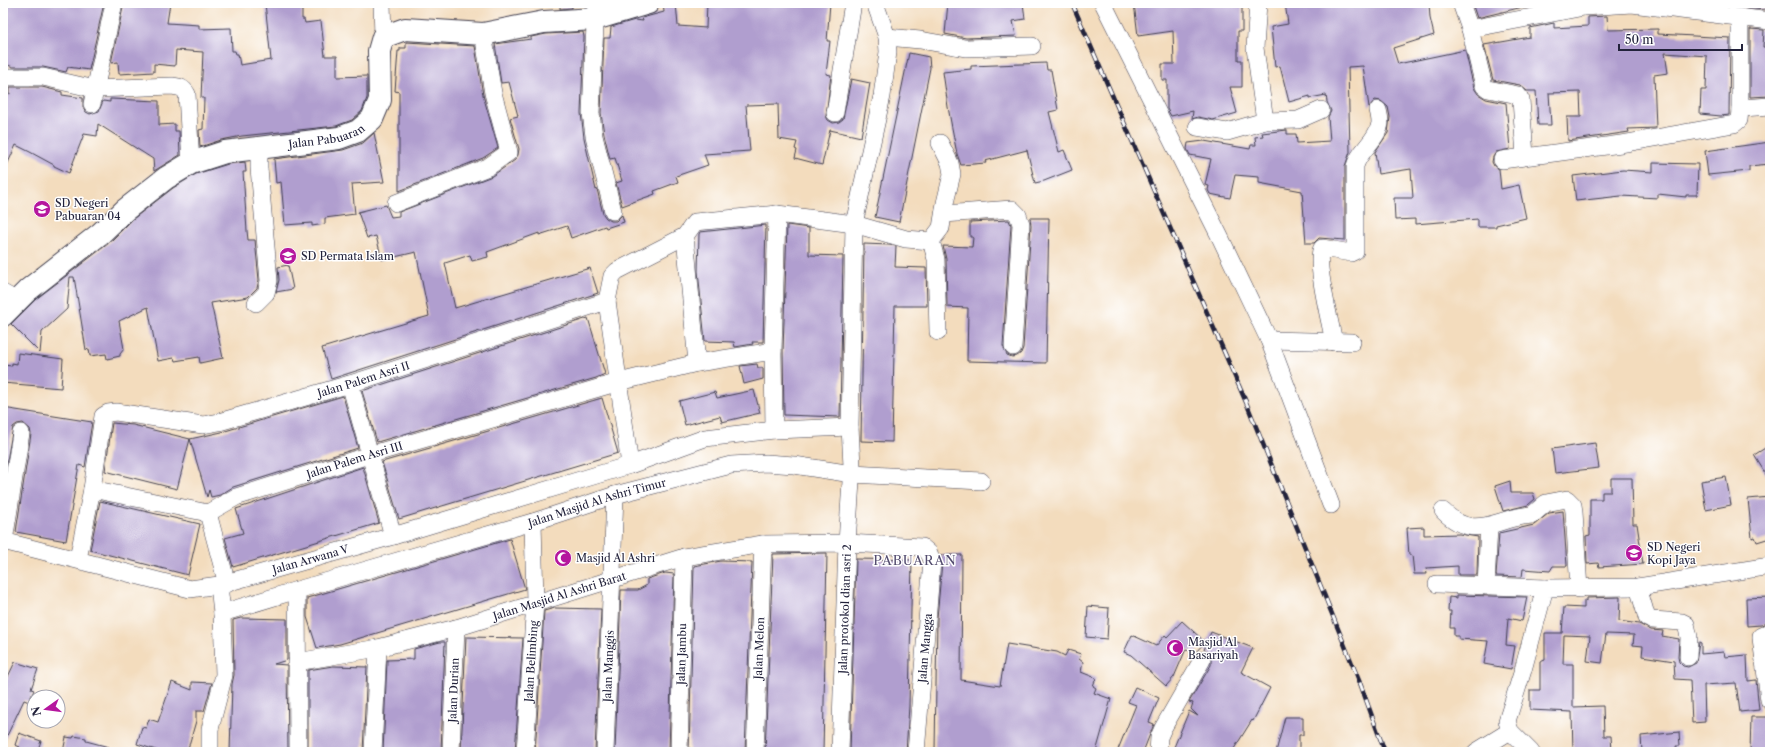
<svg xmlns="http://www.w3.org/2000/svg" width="1773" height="755" font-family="'Libre Caslon Text',serif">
<rect width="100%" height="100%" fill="#fff"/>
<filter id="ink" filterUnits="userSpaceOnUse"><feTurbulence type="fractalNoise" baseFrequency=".025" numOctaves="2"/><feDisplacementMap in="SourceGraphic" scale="8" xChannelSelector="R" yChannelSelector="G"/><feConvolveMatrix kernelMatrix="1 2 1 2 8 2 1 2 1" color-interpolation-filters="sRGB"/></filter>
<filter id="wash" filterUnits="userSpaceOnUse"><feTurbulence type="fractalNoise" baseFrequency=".012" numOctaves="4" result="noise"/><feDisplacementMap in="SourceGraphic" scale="16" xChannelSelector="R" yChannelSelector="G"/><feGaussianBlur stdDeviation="0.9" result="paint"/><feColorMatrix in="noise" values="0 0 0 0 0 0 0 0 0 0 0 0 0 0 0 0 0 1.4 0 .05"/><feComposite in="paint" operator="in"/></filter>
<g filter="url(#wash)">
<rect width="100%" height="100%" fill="#f3dcbd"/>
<g id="blocks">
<path fill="#b09ecf" d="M3 3H104L89 70 68 67 66 72 43 67H13L3 63Z
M124 3H170L167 23 199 25V29L231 28 232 51H235L236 54H238L240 65 271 60 265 3H302V19H304L305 23 321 21 325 56H337V77L367 76V98L362 111 352 120 336 126 242 136 221 140 200 147 199 130 203 129 204 98H201L203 52 176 50 175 66 154 64V72L119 74 118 62 111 63Z
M560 3H572V8L560 9Z
M663 3H676L678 26 706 28 707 3H830L827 41H830L826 74 831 75 826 116 828 120 833 123 839 122 843 119 851 79 870 83 861 137 830 130 822 165 795 158 797 150 795 149 797 142 779 139 778 104 746 105 750 151 704 154 708 165 676 176 678 182 654 191 655 194 622 206 616 183 622 181 615 158 610 159 604 134 601 113 604 38H610L611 27 635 20 643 21 642 18 664 12Z
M948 3H1023L1025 19 1013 21 1016 36 966 38 945 34Z
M1134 3H1242V31H1238V60H1242V87H1230L1237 113 1213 120 1198 117 1192 119 1193 111 1171 116 1167 109V80H1162V64H1174L1173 31 1138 36Z
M1285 3H1429L1430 18 1434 35 1393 48 1398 64 1465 50 1474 88 1478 94 1486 99 1506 103 1510 149 1496 152 1493 157 1492 162 1494 166 1499 169 1501 189 1519 185 1526 218 1496 225V227H1478V219L1415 224V219L1395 220 1394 198H1413L1411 169 1378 174 1375 152 1388 133 1390 117 1388 107 1381 101 1375 100 1369 107 1363 66 1348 67 1350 152 1345 166V240L1319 238 1314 243H1306L1302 191 1259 183V177L1235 175 1230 198 1210 194 1208 190 1209 186 1205 185 1211 159 1190 155 1187 149 1188 143 1204 141 1250 149 1251 145H1256L1255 137 1263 136 1262 133 1287 130V134H1296L1297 143 1330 141 1328 117 1331 111 1327 102 1326 95 1310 98V96L1289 102 1280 66 1275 67 1271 27 1288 24Z
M1472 3H1526L1527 6 1477 18Z
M1746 3H1765V10L1746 8Z
M1607 16 1608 30 1658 29V34L1730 38 1729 115 1721 116 1700 114 1701 90H1706L1707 56 1665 53 1668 73 1654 75 1656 128 1628 129 1629 132 1568 141 1567 117H1581L1580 92 1549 93 1551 125H1538L1536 91H1527L1520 85 1493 80 1484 45 1530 37V28L1554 23V28L1588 26V17Z
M1750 29 1764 30 1763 47H1770V96L1750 97Z
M583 32 584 37 581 113 584 138 596 190 597 189 603 214 606 218 611 221H616L622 215 624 222 606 228 605 226 571 238 567 226 539 235V233L487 252 488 257 472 261 470 255 445 263 455 308 590 268 598 293 331 379 322 348 429 316 416 252 382 260 376 236 367 238 358 212 386 205 391 217 399 216V212L492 176 515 160 518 155 519 149 510 118 518 116 509 82 501 83 495 44 531 39V37L546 34Z
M406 42 475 46 483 95 498 148 483 158 399 191V92L395 91 398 51H400V48H406Z
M909 53 929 57 930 68 899 222 875 217Z
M1046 63 1047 70H1051L1058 110 1049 112 1059 152 1064 150 1072 170 1044 181 1035 183 1027 150 985 161 986 163 961 165 957 154 948 107 943 72 971 69V66Z
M10 87H42L62 92V95L83 98V107L86 112 90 114 99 111 103 101 110 102V99L159 101V125L175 124V131H179L180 155 154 171 153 159 98 124 97 136 84 134 69 173 54 166V165L30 152 16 145 3 174V91L10 94Z
M374 133 384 182 352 184 355 214 325 218V224L312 226V223L285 225 281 182 276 183 274 159 343 150 363 143Z
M1770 142V164L1749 166V171L1708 175 1705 151Z
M245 162 246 172H243L247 231 248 240H255L259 280 257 288 248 297 211 303 223 358 200 363 199 357 175 361 174 358 158 361 148 307 119 321 124 349 120 354V356L107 359 106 354 90 356 89 349 86 350 74 277H70L67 309 42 332 40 353 11 324 36 299 109 243 133 219 173 188 196 174 228 164Z
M1653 163 1698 164 1697 195H1686V197L1658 194V198L1621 196 1576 201 1573 176 1623 170 1653 172Z
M1030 218H1049L1046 363 967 361 968 308 947 307 946 259 943 246 972 247 973 237H970V222L1009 220 1011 225 1003 346 1007 355 1012 357 1017 356 1021 353 1023 348 1031 225Z
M766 225 763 342H752L753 344 735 347 734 342 705 341 698 271 699 234 700 232Z
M787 225 809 228V255L843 256 840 417 784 415 783 351Z
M864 244 889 245 896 246 895 267 926 268 927 306H895L892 442 861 441Z
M288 265 293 289 276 292 279 280 278 267Z
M588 318 605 374 596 378 377 442 362 391Z
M18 353 63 359 61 388 3 383V365L12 366V363L17 364Z
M757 364 758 368H763V379L744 384 740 366Z
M754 390 760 413 722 422 720 416 685 425 679 401 715 392 717 398Z
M343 396 358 448 233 487 220 495 211 497 209 490 207 497 190 439 177 489 105 471 112 423 133 425 190 439 222 432Z
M602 398 618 453 399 519 382 462Z
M3 408 92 422 85 467 79 465 66 541 16 532 31 434 30 429 23 423 17 424 13 427 3 483Z
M1595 443 1599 468 1555 473 1552 449Z
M1770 445V481L1754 455Z
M363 467 379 523 233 567 225 538 243 533 236 509Z
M1726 477 1731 505 1706 510 1701 481Z
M1611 478H1632L1633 524H1637L1643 564 1599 567 1598 563 1587 564 1586 536 1590 535V499H1602V492H1611Z
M1510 481 1511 493H1533L1535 499 1528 505 1503 511 1495 486Z
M1770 497V538L1757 542 1755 537 1752 538 1748 499Z
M100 501 200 524 188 575 90 550Z
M1563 511 1567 566H1553L1550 571 1523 569 1522 577 1496 576 1499 533 1534 525 1549 513Z
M1424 527V535L1459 534 1478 537 1477 575H1458V566L1426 568 1427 574H1414L1412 555H1409L1407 528Z
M510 539 525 589 340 644 317 648 307 617V598Z
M827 553 823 752H765L773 554Z
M940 555H962L961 680 1000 686 1007 644 1057 652 1065 656 1068 650 1081 654 1079 659 1083 662 1081 672 1096 678 1093 686 1096 688 1094 693 1111 699 1096 752 935 751 937 618 942 562Z
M856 559 912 560 909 706 906 752H850Z
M721 561 752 562 745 752H689L694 566Z
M665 573 674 574 669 752H615L621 590H638L647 585V579Z
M1457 595 1527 597 1522 621 1508 618 1506 645 1515 646 1511 669 1484 664 1488 641 1459 639V636H1454V628H1450L1451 611H1448L1449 597 1457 598Z
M1620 597 1619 621 1639 624 1651 630 1663 631 1662 636 1679 639 1678 657 1679 662 1683 666 1688 667 1696 663 1699 642 1701 643V654L1724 652 1725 657 1747 655 1748 681 1756 680 1759 710 1740 712 1736 683 1704 685 1705 722 1692 723 1690 680 1675 679 1674 661 1642 656 1643 646 1633 645 1634 635 1606 634 1602 663 1587 661 1590 636 1564 635 1563 664H1573V707L1603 706 1604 736H1611L1612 752H1573L1572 712 1530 710V690H1540V662L1545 660V633H1562L1564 607 1584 608V600L1586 601V598Z
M1770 597V622L1761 625 1747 626 1746 598Z
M1088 606 1109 608 1107 639 1086 637Z
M555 608 601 609 595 752H535L544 611Z
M241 618 287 619V660L274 664 287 665 288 752H230L232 684 234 675 233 620Z
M1182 621 1205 642 1195 653 1186 649 1174 677 1166 686 1131 655 1124 652 1132 635 1156 646 1165 635 1167 637Z
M1211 632 1253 648 1241 672 1270 688 1253 721 1252 720 1232 752H1172L1189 711 1198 716 1191 709 1193 703 1189 702 1211 665V655L1204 650Z
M466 637 523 638 515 752H461Z
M440 642H445L441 752H383L387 660 414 659V649Z
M15 662 38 669 31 689 34 690 29 702 24 700 3 744V687Z
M333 666 367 667 363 752H308V670Z
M172 682 192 690V682L212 683 204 711H196V721L187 752H162L137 744 142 727 146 728 149 719 158 722Z
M1135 687 1159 698 1149 722 1154 724 1143 752H1117L1136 705 1128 702Z
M1285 717H1303V735H1299V752H1276Z
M1751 717H1770L1768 752H1750Z
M1679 732 1680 746H1676L1677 752H1642L1641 736Z
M19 733 41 741 37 752H18L20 747 15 745Z
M74 736 86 738V741L109 747 108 752H63L66 737 73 738Z"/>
</g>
</g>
<g filter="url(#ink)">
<use href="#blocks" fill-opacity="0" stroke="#413e4e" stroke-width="1"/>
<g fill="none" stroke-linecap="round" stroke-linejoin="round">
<defs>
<g id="minor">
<path d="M382 3 383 37"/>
<path d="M596 3 591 113 594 136 613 211"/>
<path d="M1103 3 1220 237 1269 340 1331 505"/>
<path d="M1258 3 1255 48 1265 121"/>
<path d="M1461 3 1470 29 1584 7 1632 4 1770 21"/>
<path d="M1740 17V110"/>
<path d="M1470 29 1484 86 1488 89 1518 95 1521 100 1525 156"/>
<path d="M887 37 920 40 965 48 1032 46"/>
<path d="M3 77H43L95 89 172 86C179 87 183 87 187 94L191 163"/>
<path d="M92 104 114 3"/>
<path d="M835 113 853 3"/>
<path d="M1197 127 1227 132 1265 121 1298 120 1321 110"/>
<path d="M1502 160 1621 144 1734 124 1739 120 1740 110 1743 108 1770 106"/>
<path d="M396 203 488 167 509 152 493 93 483 34"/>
<path d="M944 214 1012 209 1018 215 1021 224 1013 347"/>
<path d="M685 236 697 363"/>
<path d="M931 241 941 228 945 203 952 174 950 163 940 143"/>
<path d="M931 241 936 259 938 332"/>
<path d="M3 293 17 301"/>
<path d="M256 303 266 293 269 281 259 168V148"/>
<path d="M1269 340 1352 342"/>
<path d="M1334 342C1331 326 1314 259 1322 248L1351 253 1355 251V166C1359 150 1378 140 1380 123 1380 119 1379 114 1378 110"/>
<path d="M350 384 393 536"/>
<path d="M774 430 773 351 777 214"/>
<path d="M630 465 607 301 612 276 617 271 685 236 695 222 777 214 854 224 906 239 931 241"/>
<path id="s1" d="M92 489 208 513 236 497 369 455 619 382 697 363 773 351"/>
<path d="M1443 511C1475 543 1496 517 1532 515L1546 503 1567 499 1573 505 1574 512 1579 589"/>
<path d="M208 513 227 584"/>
<path d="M3 541 190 589 219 585"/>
<path d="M4 541 21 433"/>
<path id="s2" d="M78 559 92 489 103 416 108 413 116 412 203 425 219 422 350 384 607 301"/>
<path d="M1437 584 1545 588"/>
<path d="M1486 586 1489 526"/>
<path d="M1638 587 1647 618 1652 620 1682 622 1686 624 1689 637 1688 657"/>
<path d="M297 590 298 752"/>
<path id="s3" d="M222 613 297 590 533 522 615 495 731 465 766 463 794 465 852 474 981 481"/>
<path id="s4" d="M297 662 378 648 456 628 684 557 763 544 847 543 922 547 929 553 932 561 916 752"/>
<path d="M1769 700 1761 638V636L1770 632"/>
<path id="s5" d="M210 752V729L224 675 222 613 219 585 393 536 630 465 705 438 774 430 850 427"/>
<path d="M373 752 378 648"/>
<path id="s6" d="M451 752 456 628"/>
<path id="s7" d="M525 752 535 602 533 522"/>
<path id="s8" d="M605 752 615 495"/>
<path id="s9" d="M679 752 684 557"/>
<path id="s10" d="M755 752 763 544"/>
<path id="s11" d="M840 752 847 543 852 466 850 427 854 224 882 96 888 52 887 37 875 3"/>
<path d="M1158 752 1159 737 1163 728 1202 660"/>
<path d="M1476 752 1510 731"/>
<path d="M1531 752 1510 731 1507 721 1523 670 1545 588 1638 587 1770 566"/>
</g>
<g id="tertiary">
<path id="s12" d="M3 315 28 290 101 233 125 210 166 178 191 163 225 152 339 138 358 131 372 119 380 100 379 51 383 37 405 29 483 34 544 22 595 19 648 3"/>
</g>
</defs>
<use href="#minor" stroke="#413e4e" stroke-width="18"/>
<use href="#tertiary" stroke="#413e4e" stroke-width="24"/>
<use href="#minor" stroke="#fff" stroke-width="17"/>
<use href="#tertiary" stroke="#fff" stroke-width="22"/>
<defs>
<path id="rail" d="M1072 3 1246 402 1360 683 1385 752"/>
</defs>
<use href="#rail" stroke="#22223b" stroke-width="4.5"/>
<use href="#rail" stroke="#fff" stroke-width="3" stroke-dasharray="9" stroke-linecap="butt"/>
</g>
</g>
<defs>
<symbol id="school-disc" viewBox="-11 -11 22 22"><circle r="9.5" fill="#b5179e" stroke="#fff"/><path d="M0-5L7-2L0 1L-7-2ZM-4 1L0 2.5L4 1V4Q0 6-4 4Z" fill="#fff"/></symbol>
<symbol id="mosque-disc" viewBox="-11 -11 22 22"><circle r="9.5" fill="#b5179e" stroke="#fff"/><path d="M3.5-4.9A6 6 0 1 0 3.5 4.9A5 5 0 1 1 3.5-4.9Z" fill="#fff"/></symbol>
</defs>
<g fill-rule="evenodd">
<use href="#school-disc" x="32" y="199" width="20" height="20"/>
<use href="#school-disc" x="278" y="246" width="20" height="20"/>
<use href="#school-disc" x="1624" y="543" width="20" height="20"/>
<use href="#mosque-disc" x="553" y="548" width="20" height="20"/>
<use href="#mosque-disc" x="1165" y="638" width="20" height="20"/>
</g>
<g text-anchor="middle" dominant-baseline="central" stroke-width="3" stroke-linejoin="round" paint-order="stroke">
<g font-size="11" fill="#22223b" stroke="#fff">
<text stroke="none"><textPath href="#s12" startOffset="381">Jalan Pabuaran</textPath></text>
<text stroke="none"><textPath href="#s2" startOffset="414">Jalan Palem Asri II</textPath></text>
<text stroke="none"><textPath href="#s1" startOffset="275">Jalan Palem Asri III</textPath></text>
<text stroke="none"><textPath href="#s3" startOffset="391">Jalan Masjid Al Ashri Timur</textPath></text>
<text stroke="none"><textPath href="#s5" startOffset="264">Jalan Arwana V</textPath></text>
<text stroke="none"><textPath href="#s4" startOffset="271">Jalan Masjid Al Ashri Barat</textPath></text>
<text stroke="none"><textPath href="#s11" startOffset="143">Jalan protokol dian asri 2</textPath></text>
<text stroke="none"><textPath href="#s10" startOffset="104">Jalan Melon</textPath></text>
<text transform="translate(925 648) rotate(-85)">Jalan Mangga</text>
<text stroke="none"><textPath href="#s9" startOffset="98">Jalan Jambu</textPath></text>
<text stroke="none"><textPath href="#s7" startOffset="91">Jalan Belimbing</textPath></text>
<text stroke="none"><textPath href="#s8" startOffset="86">Jalan Manggis</textPath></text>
<text stroke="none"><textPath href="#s6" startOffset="62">Jalan Durian</textPath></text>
</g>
<g font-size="11" fill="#22223b" stroke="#fff" text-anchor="start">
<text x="55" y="203">SD Negeri<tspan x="55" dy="13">Pabuaran 04</tspan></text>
<text x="301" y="256">SD Permata Islam</text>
<text x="1647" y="547">SD Negeri<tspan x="1647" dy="13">Kopi Jaya</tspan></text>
<text x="576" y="558">Masjid Al Ashri</text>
<text x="1188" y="642">Masjid Al<tspan x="1188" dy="13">Basariyah</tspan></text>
</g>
<g font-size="13" letter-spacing="1" fill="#544d6f" stroke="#fff">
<text x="915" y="560">PABUARAN</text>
</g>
</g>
<rect width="1773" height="755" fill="none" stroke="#fff" stroke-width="16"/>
<g transform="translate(46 709) rotate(256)"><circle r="19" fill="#ffffff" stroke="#a7a7b1"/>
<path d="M0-3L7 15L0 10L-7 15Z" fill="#b5179e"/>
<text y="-6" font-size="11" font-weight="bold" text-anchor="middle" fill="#22223b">N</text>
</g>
<path d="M1619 44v6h123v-6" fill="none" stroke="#22223b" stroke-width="2"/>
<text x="1625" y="44" font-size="12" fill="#22223b" stroke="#ffffff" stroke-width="3" paint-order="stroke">50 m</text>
</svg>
